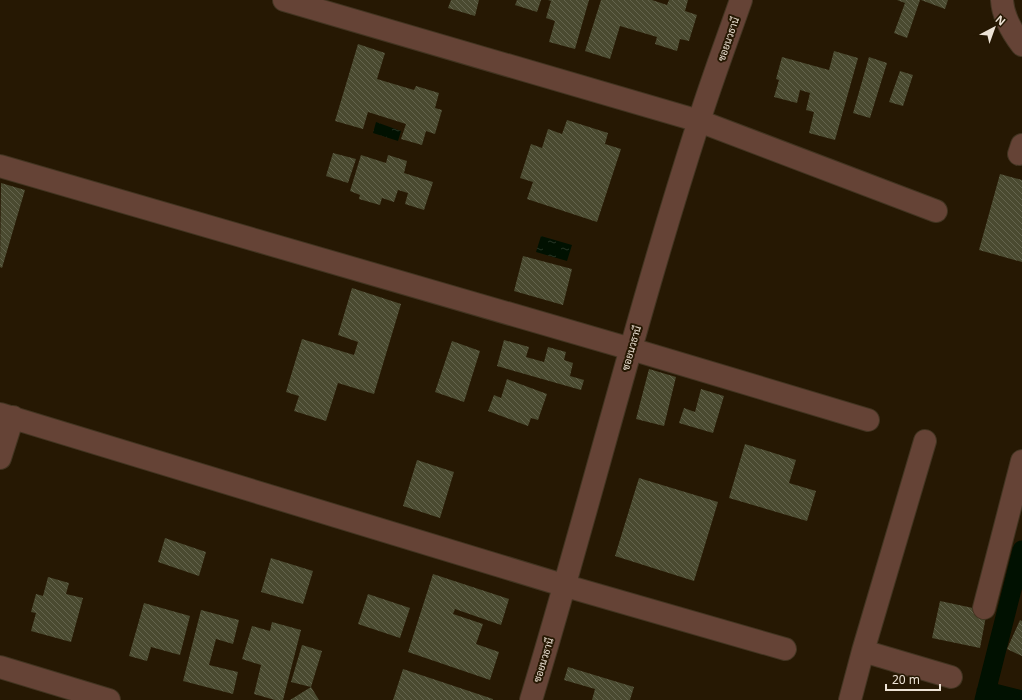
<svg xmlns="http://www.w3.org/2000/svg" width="1022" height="700" font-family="'Noto Sans',Sarabun,sans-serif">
<defs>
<pattern id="water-ripples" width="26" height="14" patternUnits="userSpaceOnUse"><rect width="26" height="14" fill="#011101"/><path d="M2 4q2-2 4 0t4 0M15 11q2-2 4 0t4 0" fill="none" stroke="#263425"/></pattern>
<pattern id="building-back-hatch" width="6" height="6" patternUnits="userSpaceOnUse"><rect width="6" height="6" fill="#4a4a30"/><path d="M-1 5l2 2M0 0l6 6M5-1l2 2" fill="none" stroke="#64644d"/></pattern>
</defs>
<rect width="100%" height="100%" fill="#261803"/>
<path fill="url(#water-ripples)" d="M376 122 401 131 398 141 373 133Z
M541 236 572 245 567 261 536 252Z"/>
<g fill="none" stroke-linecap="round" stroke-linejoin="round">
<path stroke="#011101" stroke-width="19" d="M986 691 1022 700
M984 700 1022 550"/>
</g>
<path fill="url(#building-back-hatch)" d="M451 0H479L475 16 448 8Z
M517 0H541L537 12 515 5Z
M548 0H589L575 49 549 42 555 21 546 18 551 1Z
M601 0H652L667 5 669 0H688L685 11 697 15 689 41 680 39 677 51 655 44 657 37 620 26 610 59 585 51Z
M897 0H920L907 38 894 33 905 3Z
M921 0H948L945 9Z
M358 44 385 53 377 79 414 90 416 86 439 93 435 108 442 110 435 134 426 131 422 145 401 139 406 124 368 112 363 129 335 121Z
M834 51 858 58 835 140 809 133 814 112 806 110 810 93 800 90 797 103 774 97 779 80 776 79 782 57 829 70Z
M869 57 887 63 870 118 853 113Z
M900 71 913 75 903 106 889 102Z
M567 120 608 133 605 144 621 149 597 222 527 199 533 182 520 178 531 144 542 148 548 129 562 134Z
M333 153 356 159 348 183 326 176Z
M361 155 386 163 388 155 407 161 404 173 433 182 424 210 405 204 408 193 398 190 394 202 382 198 380 205 359 199 360 195 350 191Z
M1000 174 1022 180V262L979 250Z
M1 183 25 190 2 268 0 267Z
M523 256 572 269 563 305 514 291Z
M352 288 401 304 374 394 338 383 326 421 294 411 299 396 286 392 302 339 354 355 358 342 338 335Z
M504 340 529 347 526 357 544 362 548 347 566 352 564 360 573 363 570 376 584 380 581 390 497 366Z
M452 341 480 351 464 402 435 392Z
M649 369 676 377 664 426 636 419Z
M507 379 547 394 538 420 531 418 528 426 488 411 494 395 501 398Z
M701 389 724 396 713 433 679 423 684 408 695 412Z
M745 444 796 460 789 483 816 491 807 521 729 498Z
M417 460 454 472 440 518 403 506Z
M639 478 718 502 694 581 615 556Z
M165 538 206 552 199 576 158 562Z
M271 558 313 571 303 604 261 592Z
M433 574 509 599 501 625 455 609 453 614 483 624 476 644 499 652 490 680 408 652Z
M48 577 69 583 66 594 83 598 71 642 31 631 36 613 31 612 36 594 43 596Z
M368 594 410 608 400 638 358 624Z
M940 601 987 611 980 648 932 638Z
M144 603 190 616 180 655 151 647 147 661 129 656Z
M201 610 239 620 233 644 216 639 209 665 238 672 233 694 183 681Z
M1020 620 1022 621V656L1007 649Z
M272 622 301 630 283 700H275L254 694 261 665 242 659 252 626 270 631Z
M302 645 322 651 311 687 291 682Z
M568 667 634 687 630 700H592L595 689 564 680Z
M403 669 493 699V700H393Z
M311 687 319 700H290Z"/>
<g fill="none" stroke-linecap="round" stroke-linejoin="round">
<defs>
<path id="minor" d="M284 0 699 121 936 211
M1002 0C1003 17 1012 32 1022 45
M1019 154 1022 145
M0 166 631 349 868 420
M0 414 566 586 785 649
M0 458 13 417
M984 608 1022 461
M863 651 951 677
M0 667 109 700
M531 700C589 508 637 313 699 121 712 80 727 40 741 0
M850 700 863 651 925 441"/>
</defs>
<use href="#minor" stroke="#423421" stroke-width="24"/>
<use href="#minor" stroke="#654336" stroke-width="22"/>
</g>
<g text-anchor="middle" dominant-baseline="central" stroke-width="4" stroke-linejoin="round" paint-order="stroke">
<g font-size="10" fill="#ede3d6" stroke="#261803">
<text transform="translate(728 39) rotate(-71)">ซอยนวธานี</text>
<text transform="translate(631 348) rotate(-74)">ซอยนวธานี</text>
<text transform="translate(543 660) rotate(-73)">ซอยนวธานี</text>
</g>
</g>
<g transform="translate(994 28) rotate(41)" stroke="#261803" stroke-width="3" paint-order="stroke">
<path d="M0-3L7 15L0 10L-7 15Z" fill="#ede3d6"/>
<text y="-6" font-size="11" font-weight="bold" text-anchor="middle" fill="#ede3d6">N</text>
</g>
<path d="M886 684v6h54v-6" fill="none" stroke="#ede3d6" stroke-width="2"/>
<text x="892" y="684" font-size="12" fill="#ede3d6" stroke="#261803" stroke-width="3" paint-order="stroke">20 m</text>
</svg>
